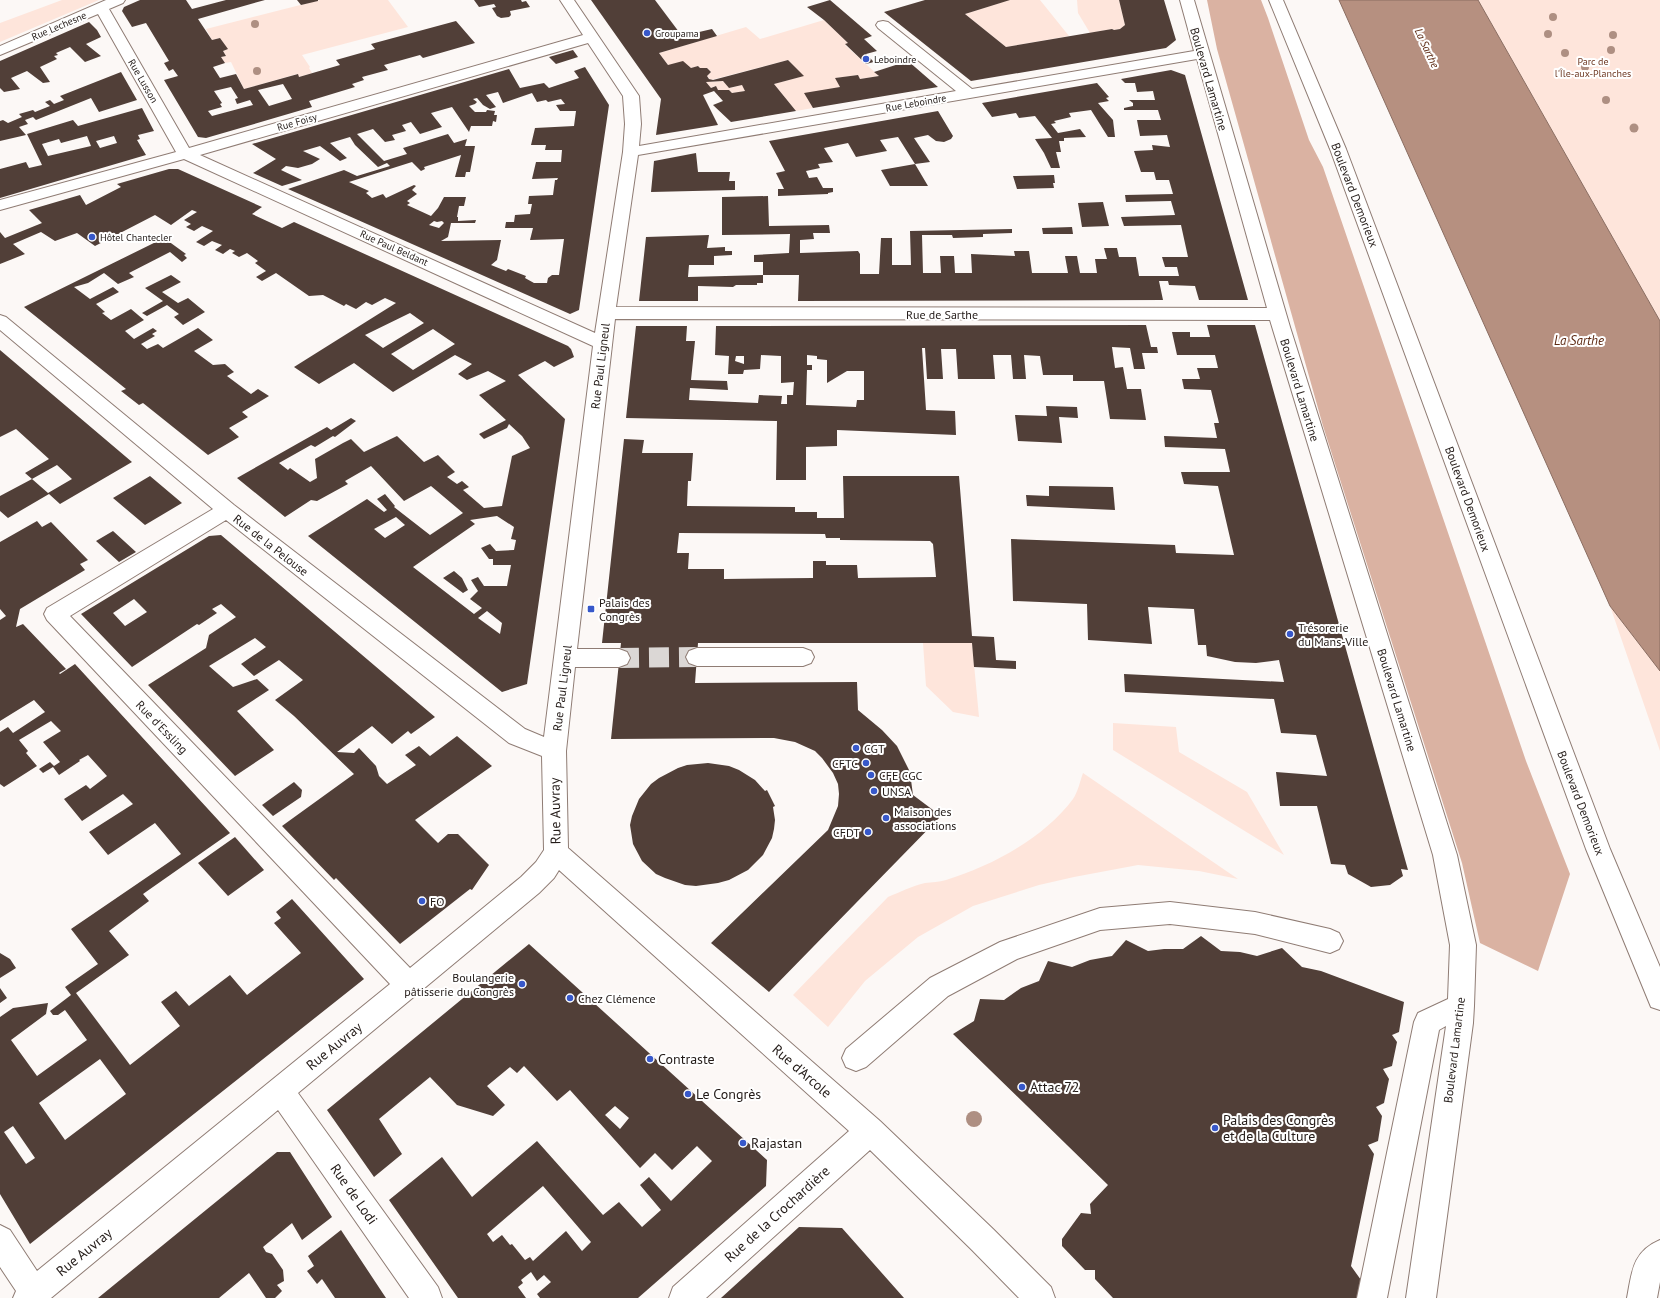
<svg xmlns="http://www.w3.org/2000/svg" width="1660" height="1298" font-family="'PT Sans',sans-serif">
<rect width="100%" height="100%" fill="#fcf8f6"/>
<path fill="#fee5db" d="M62 0H99L0 42V23Z
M320 0H388L408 27 302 55 310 67 309 68 312 73 299 77 297 74 244 89 231 62 225 63 221 57 226 56 223 51 227 49 220 38 212 40 206 29Z
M1009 0H1040L1069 36 1006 47 965 14Z
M1077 0H1119L1125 25 1120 29 1114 30 1112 29 1090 33 1078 13Z
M1478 0H1660V321Z
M824 20 848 43 845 45 879 76 860 79 858 75 836 78 840 87 805 94 813 108 796 111 774 84 803 76 788 60 711 80 707 76 711 72 707 68H700L698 66 691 68 668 65 659 53 746 27 760 39Z
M723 81 730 88 742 85 745 91 732 93 729 90H718L715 86 711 88 706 82Z
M1610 606 1660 671V751Z
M923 643H972L979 717 953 712 926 686Z
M1113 723 1176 727 1179 752 1247 792 1284 855 1113 750Z
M1083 773 1238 879 1199 871 1138 865 1074 877 1039 885 973 906 918 937 865 981 828 1027 793 995 888 897C900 892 912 886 925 883 932 882 939 882 946 880 992 866 1044 838 1073 799 1078 792 1080 781 1083 773Z"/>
<path fill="#dab2a2" d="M1207 0H1261L1268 18 1309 140 1323 167 1526 761 1570 874 1538 971 1480 943 1462 863 1323 426 1217 49Z"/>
<path fill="#b69080" stroke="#8a6d61" d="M1339 0H1478L1660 321V671L1610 606Z"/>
<path fill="#513f38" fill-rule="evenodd" d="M140 0H186L192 9 226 0H265L198 19 212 40 220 38 228 49 223 51 226 56 221 57 225 63 213 67 220 78 236 74 244 89 298 74 299 77 340 65 336 60 375 49 371 44 456 21 475 43 423 58 420 55 384 65 388 70 362 77 364 80 352 84 355 87 309 101 312 107 206 138 198 137 164 80 178 76 173 69 169 71 164 63 169 61 146 23 132 27 122 11 124 7ZM283 84 292 99 269 106 258 90ZM231 87 238 98 235 99 237 104 250 100 253 105 212 116 208 111 222 107 220 104 222 103 214 91Z
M297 0H318V1L301 5Z
M474 0H521L522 2 526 1 530 7 510 11 511 15 509 17 501 18 497 16 492 8 496 7 494 4 479 7Z
M591 0H655L682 36 712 29 717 36 659 53 668 65 683 61 691 68 698 66 700 68H707L711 72 707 76 709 79 713 80 788 60 804 76 774 84 796 111 731 122 713 105 723 101 714 91 703 95 718 125 656 135 661 99ZM723 81 729 88 742 85 745 91 732 93 729 90H718L716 86 711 88 706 82Z
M830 0 872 36 864 39 877 51 866 54 874 62 866 64 845 44 848 43 824 20 807 7Z
M925 0H1010L965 14 1006 47 1112 29 1114 30 1120 29 1125 25 1119 0H1164L1176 40 1166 48 971 81 884 12Z
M89 22 97 30 101 37 86 44 101 56 85 62 70 47 56 53 58 55 54 56 57 59 40 67 50 82 43 83 27 71 11 78 20 89 4 92 0 88V61Z
M573 50 578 57 556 64 549 57Z
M908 61 938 87 813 108 804 93 840 87 835 78 858 75 860 79 879 76 874 72Z
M585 67 609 105 579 310 570 314 288 189 344 170 357 176 390 166 387 163 378 167 355 145 350 137 330 143 347 158 340 161 320 146 303 151 320 159 312 164 298 168 286 166 281 170 302 180 282 186 253 173 276 159 252 144 509 69 520 88 544 83 549 88 579 78 574 71ZM498 92 503 103 532 93 537 102 546 100 548 102 561 99 565 104 556 105 560 111H576L574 126 535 128 531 145H546L545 150H562L561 162H536L532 179 558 178 557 180H555L553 195 529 196 528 204H532L530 214 515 215 514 222H506L505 228H533L530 240 564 239 559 275H552L548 278 547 283H534L525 278 526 276 508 269 506 271 491 265 497 260 501 240 441 241 448 237 451 223H475L476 220 458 221V217H457L459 206H464L466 197H444L438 208 431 216 407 205 410 203 407 201 417 194 412 190 416 186 414 185 386 198 383 194 372 198 366 193 369 191 349 182 412 162 421 171 425 169 424 167 461 155 455 177H465L466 172H470L475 146H465L467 139 454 143 448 134 403 148 407 154 384 161 357 134 373 129 385 142 395 140 392 135 406 131 402 125 411 122 420 134 442 127 431 113 452 107 469 132 471 126H492L493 121 496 122 497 115H494L495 111 487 110 486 112H475L469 106 475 104 477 102 473 99 477 98 483 105 490 109 496 107 486 95ZM434 221 437 222 442 221 444 223 439 228 429 225Z
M1171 70 1185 75 1248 300H1199L1195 286 1169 285 1168 281H1159L1163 300 798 301 799 275H763V262H754V255L789 253 790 234 722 235V197L768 196 769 226 829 225 830 233H813L814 239 800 240V253L858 251 860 254V274H879L881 238H892V265H911L910 231 1012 229V233L983 234V237L953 238 952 235H922L923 273H941L940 256H954L955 273H972L971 254 1015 256 1014 251H1029L1032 273H1068L1065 256H1077L1080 273H1097L1095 259H1107L1104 248H1117L1119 257H1136L1139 276H1179L1177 267H1165L1162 257H1188L1181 225 1124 226 1121 217 1175 215 1171 201 1126 202 1125 195 1173 194 1169 180H1156L1154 172H1141L1134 151 1153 150 1152 145 1170 147 1167 135 1140 136 1137 120H1161L1158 110H1124V108L1133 106V103L1129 100H1155L1153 91 1137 92 1135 83H1125L1121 79Z
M121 72 137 100 99 112 91 98 36 120 33 117 25 120 28 124 19 127 26 135 0 141V121L3 120 8 123 22 117 19 114 33 110 35 112 50 106 45 102 50 100 54 104 64 100 60 96Z
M1097 83 1109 97 1106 98 1109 101 1098 103 1113 120 1115 137H1108L1091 110 1069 113 1071 117 1054 121 1056 123 1051 124 1058 133 1080 129 1086 137 1064 138V141H1059L1061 152H1056L1060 168H1051L1044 153 1035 139 1052 138 1035 116 1019 118 1016 113 992 117 982 103Z
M142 108 154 131 138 135 140 139 137 140 146 155 0 198V169L26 162 29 168 42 165 27 134 73 120 78 126ZM87 136 91 146 48 156 42 144 59 139 61 143ZM114 136 117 143 100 148 96 141Z
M938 111 953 136 951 139 944 142 936 141 928 135 914 138 930 162 915 164 898 137 880 140 887 151 856 157 848 143 824 148 833 162 818 164 820 168 806 171 809 178 817 177 823 188H833V192L828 193V194L778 196V189H784L776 173 785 171 769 141Z
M696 153 698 172H730L729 181H735V190L651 192 654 161Z
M915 164 928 186H890L881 170Z
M169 169H178L262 207 252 214 282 228 294 222 568 346 571 349 574 357 554 367 545 361 518 375 565 419 527 684 502 692 308 536 367 499 384 512 387 510 377 499 385 494 395 506 394 507 430 535 463 513 431 486 404 501 371 466 345 481 348 484 317 501 311 500 285 517 237 478 327 427 331 430 351 418 356 421 335 437 333 436 315 447 311 445 279 463 288 470 290 468 310 482 317 478 315 459 343 443 351 439 364 452 397 436 424 462 438 455 455 472 447 477 457 484 462 481 469 487 463 490 484 508 502 506 512 456 530 448 522 436 509 424 507 428 484 439 479 434 506 420 479 395 506 381 488 371 467 380 458 374 472 364 455 355 393 392 354 363 319 384 294 367 396 303 385 298 372 305 366 302 356 309 346 304 344 306 323 295 309 296 276 273 262 281 256 277 266 271 255 263 258 261 247 253 239 257 232 253 235 251 230 249 223 254 215 250 222 245 212 241 204 246 196 242 213 231 202 226 194 231 186 227 191 224 184 220 197 212 192 210 171 225 155 215 95 246 77 233 55 241 41 232 13 244 25 254 0 264V232L5 238 42 223 29 210 80 195 86 205 121 187 117 184ZM410 313 424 323 383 348 365 335ZM433 329 455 344 413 370 391 354ZM497 516 514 527 511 539 516 540 514 550 496 551 490 544 481 548 489 559H493V565H511L507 586H484L478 577 471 580 478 591 470 599 482 608 474 614 413 567 475 524 470 520ZM396 517 405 525 385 538 374 529ZM487 611 502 623 500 634 478 618Z
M1054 175 1055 183H1053L1054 188 1017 189 1013 176Z
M1103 202 1109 226 1082 227 1078 203Z
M1072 227 1073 234H1043L1042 228Z
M709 235 707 248 725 247V251H732V255L714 256V265H689L688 277 763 275V283H757V285H736L733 287 698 286V301H639L646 237Z
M164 238 186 254 184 255 187 258 182 262 170 252 129 273 134 277 118 284 104 273 88 283 74 287 90 299 113 287 119 292 96 304 105 312 102 313 111 320 131 309 144 320 125 331 134 339 153 328 157 331 152 334 155 336 141 344 147 349 158 344 163 348 198 328 213 340 194 351 213 365 225 364 234 372 227 376 251 394 258 389 269 396 242 412 248 417 229 428 239 437 208 455 143 403 139 405 121 391 126 389 24 307Z
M171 275 181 282 162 292 178 303 188 298 205 312 183 325 174 317 179 314 167 305 147 316 142 313 163 301 145 288Z
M1146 325 1151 347H1157L1158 353H1142L1145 369H1134L1130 348 1112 347 1115 368 1123 367 1127 389H1141L1146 420 1110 419 1104 381H1073V375H1043L1040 356 1024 355 1026 379H1013L1011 355H993L995 379H958L956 349H941L943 379H927L925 348H922L926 410 955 411 956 435 837 430V446L806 447V480H776L777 421 626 418 636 326H687L686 341H695L691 380 727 381 728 390 690 388 689 400 758 403 759 395 782 396 781 404H787V395H793L794 382 781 383V356L761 355 760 369 744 370 743 374H728L729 356 715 355 716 326ZM807 355 817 356V359L827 360V383L847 371H864V400H857L856 407 806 405 807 370H812V365H807ZM736 356H744V364L735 361Z
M1207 325H1255L1408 870 1401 869 1403 876 1390 885 1371 887 1348 874 1345 865 1331 864 1317 806H1280L1276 772 1327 776 1316 735 1281 733 1274 699 1125 692 1124 674 1284 682 1279 660 1256 663 1235 662 1207 656 1206 645H1198L1194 609 1148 607 1152 644 1088 640 1087 604 1013 601 1011 539 1175 545 1176 553 1234 555 1218 486 1184 484 1181 472H1230L1225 449 1165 447 1164 436 1217 438 1214 423H1219L1211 390 1184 389 1182 379H1200L1197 368H1218L1215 355H1177L1172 332H1190V337H1210Z
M0 350 20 367 132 462 60 504 49 494 8 518 0 511V496L32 479 25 473 49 459 16 429 0 437ZM57 465 72 479 48 493 32 479Z
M1046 406 1077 407 1078 418 1059 417 1062 443 1018 441 1015 415 1047 416Z
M624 439 644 440 642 453H693L691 481H688L687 506 795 507V512H817V518H844L843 476H959L972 636 994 637 996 660 1016 661V669L974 667 972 643H698L695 683 857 682 858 710 882 730 897 746 909 770 911 780 913 795 941 816 769 992 711 943 828 830 838 806 839 794 838 784 833 773 822 758 815 751 795 742 774 738 611 739 621 643H602ZM679 533 825 534 826 538H840V540L930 541 933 544 936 577 858 578 857 565H826V561H813V578L724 579V569H688L689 553H677Z
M150 476 182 503 145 525 113 498Z
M1049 486 1113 487 1115 510 1027 506 1026 495 1049 496Z
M37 521 42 527 51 522 88 560 80 564 85 570 20 609 16 627 23 624 66 669 59 673 60 674 75 664 230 833 143 894 149 901 109 931 129 955 76 993 130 1065 180 1026 161 1002 176 991 189 1006 230 975 247 995 301 953 274 923 281 918 276 912 292 899 364 979 30 1244 0 1194V1017L13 1008 48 1003 46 1014 11 1040 37 1076 87 1040 65 1010 58 1015H53L50 1011 71 995 65 987 98 964 71 929 181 854 155 823 108 855 89 832 133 804 123 794 82 821 64 799 86 785 90 789 107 776 88 755 79 760 80 761 59 775 53 767 43 773 39 769 50 762 54 766 60 762 43 742 61 731 51 721 19 740 28 751 26 753 37 766 4 787 0 784V732L8 727 13 733 45 712 34 700 0 721V620L6 616 0 609V542ZM100 1059 126 1094 65 1140 39 1103ZM13 1126 35 1158 26 1164 4 1132Z
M113 531 136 552 119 562 96 541Z
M221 535 435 717 411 734 408 731 392 744 372 726 337 752 354 753 359 748 376 766 379 776 387 784 416 765 405 755 419 746 430 756 457 736 492 766 415 820 438 843 448 834H458L489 865 472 890 470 889 400 944 336 878 334 880 282 826 354 774 294 716 275 700 303 680 279 660 254 676 241 664 266 647 255 638 209 666 233 687 257 679 269 690 237 711 274 750 235 776 148 685 206 648 209 635 236 617 221 604 212 609 217 613 199 625 197 624 132 667 81 614 209 536ZM134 599 147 612 125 626 113 613Z
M454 571 462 578 468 590 463 593 443 578Z
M708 763 729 766 739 770 755 780 765 791 767 790 775 806 773 807 775 820 774 829 772 838 763 855 748 870 729 880 718 883 696 886 685 885 665 878 656 874 642 861 633 844 630 825 632 816 639 799 651 784 659 778 678 768 687 765Z
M294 782 302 790 301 797 273 816 262 805Z
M235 837 264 870 228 896 198 863Z
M1201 936 1221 951 1240 952 1257 956 1282 948 1302 967 1321 971 1404 1002 1399 1032 1392 1035 1397 1042 1392 1066 1383 1069 1389 1079 1384 1103 1376 1107 1382 1116 1378 1141 1368 1145 1374 1154 1351 1266 1361 1280 1358 1298H1113L1095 1279V1270H1085L1062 1246V1239L1081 1213 1091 1214 1090 1204 1108 1185 953 1034 974 1021 980 999 1004 1000 1021 988 1039 981 1048 961 1072 967 1090 960 1112 956 1126 940 1148 951 1164 949H1183Z
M529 944 767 1160 766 1186 638 1298H540L537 1294 551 1282 544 1275 537 1281 531 1272 521 1280 523 1283 518 1287 526 1298H458L389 1200 442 1157 472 1197 537 1141 603 1215 619 1202 642 1227 661 1210 640 1185 649 1177 671 1201 712 1161 697 1146 672 1170 655 1153 640 1168 570 1090 557 1101 524 1066 517 1073 510 1067 487 1086 505 1105 493 1116 457 1105 430 1077 379 1119 402 1154 374 1177 327 1110ZM615 1106 629 1118 620 1129 605 1115ZM543 1186 591 1242 582 1251 566 1231 533 1261 530 1257 525 1260 512 1244 510 1245 502 1235 493 1242 487 1234Z
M0 953 10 959 16 968 0 978Z
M0 988 7 998 0 1003Z
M277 1152H290L332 1217 302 1240 292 1223 263 1247 266 1252 272 1254 283 1270 284 1281 277 1285 282 1291 275 1298H266L249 1273 219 1298H98Z
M799 1227 842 1228 904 1298H721Z
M341 1230 380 1289 386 1298H335L322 1279 317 1284 307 1271 314 1266 308 1256Z"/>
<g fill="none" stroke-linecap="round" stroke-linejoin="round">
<path stroke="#dbd7d5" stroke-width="20" stroke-dasharray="20 10" stroke-linecap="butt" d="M619 658 697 657"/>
<defs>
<path id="minor" d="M106 0H125L123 3 109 9 189 148 583 35 560 0H574L639 96 641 124 639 146 956 91 878 28 876 25 878 22 883 21 888 22 972 89 1194 51 1180 0H1194L1290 327 1457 855 1476 945 1474 1006 1473 1023 1436 1298H1406L1446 1026 1439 1030 1387 1298H1357L1414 1022 1418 1013 1448 999 1450 945 1433 855 1270 320 615 319 577 649H619L627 652 630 658 627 664 619 667H575L566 751 568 848 880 1121 993 1229 1051 1287 1055 1298H1019L972 1250 870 1150 706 1298H669L673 1287 849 1131 559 870 554 878 539 893 298 1093 438 1287 442 1298H409L278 1110 51 1298H13L16 1291 0 1267V1225L10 1230 37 1271 390 984 47 620 44 614 47 608 213 509 0 330V315L6 317 234 505 525 729 544 737 593 346 184 159 0 210V200L176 152 98 14 0 55V46ZM588 43 623 96 625 124 623 152 595 333 200 155ZM1197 59 1267 308 616 307 638 155ZM226 520 509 743 542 756 544 850 536 862 521 877 410 968 70 616Z
M697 648H803L811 651 814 657 811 663 803 666H697L689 663 686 657 689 651Z
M1170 902 1255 912 1330 929 1339 933 1343 941 1339 949 1330 953 1255 934 1170 924 1100 930 1017 959 948 996 866 1067 856 1071 846 1067 842 1058 846 1049 930 978 1000 942 1100 908Z"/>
<path id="major" d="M1269 0H1283L1346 149 1610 849 1660 967V1010L1651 1007 1586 849 1330 149Z
M1660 1240V1282L1657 1298H1627C1632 1272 1632 1252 1660 1240Z"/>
</defs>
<use href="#minor" stroke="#8f7c74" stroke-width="2"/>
<use href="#major" stroke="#8f7c74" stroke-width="2"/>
<use href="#minor" fill="#fff" fill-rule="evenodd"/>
<use href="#major" fill="#fff" fill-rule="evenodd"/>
</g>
<g fill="#ae8f82">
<circle cx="1553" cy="17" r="4"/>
<circle cx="255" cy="24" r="4"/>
<circle cx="1548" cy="34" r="4"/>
<circle cx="1613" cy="35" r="4"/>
<circle cx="1611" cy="50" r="4"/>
<circle cx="1565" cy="53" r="4"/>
<circle cx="1585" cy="67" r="4"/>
<circle cx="257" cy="71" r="4"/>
<circle cx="1606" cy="100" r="4"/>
<circle cx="1634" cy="128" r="4.5"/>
<circle cx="974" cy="1119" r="8"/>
</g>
<g fill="#3758ca" stroke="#fff" stroke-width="1.5">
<circle cx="647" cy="33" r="4"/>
<circle cx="866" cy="59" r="4"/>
<circle cx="92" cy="237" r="4"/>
<rect x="587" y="605" width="8" height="8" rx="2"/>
<circle cx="1290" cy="634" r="4"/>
<circle cx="856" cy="748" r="4"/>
<circle cx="866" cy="763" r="4"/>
<circle cx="871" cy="775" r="4"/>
<circle cx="874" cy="791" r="4"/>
<circle cx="886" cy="818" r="4"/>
<circle cx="868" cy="832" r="4"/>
<circle cx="422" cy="901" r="4"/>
<circle cx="522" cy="984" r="4"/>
<circle cx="570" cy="998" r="4"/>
<circle cx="650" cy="1059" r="4"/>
<circle cx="1022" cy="1087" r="4"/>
<circle cx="688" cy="1094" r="4"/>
<circle cx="1215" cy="1128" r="4"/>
<circle cx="743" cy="1143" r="4"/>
</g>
<g text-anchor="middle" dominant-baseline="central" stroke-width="4" stroke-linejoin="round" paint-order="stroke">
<g font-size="10" fill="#231b18" stroke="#fff">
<text transform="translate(59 26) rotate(-23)">Rue Lechesne</text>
<text transform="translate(143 81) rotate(60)">Rue Lusson</text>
<text transform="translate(916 103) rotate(-10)">Rue Leboindre</text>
<text transform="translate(297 122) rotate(-16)">Rue Foisy</text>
<text transform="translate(394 248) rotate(24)">Rue Paul Beldant</text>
</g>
<g font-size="10" fill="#231b18" stroke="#fff" text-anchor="start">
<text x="655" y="33">Groupama</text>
<text x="874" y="59">Leboindre</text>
<text x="100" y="237">Hôtel Chantecler</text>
</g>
<g font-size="10" fill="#6e3923" stroke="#fff">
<text x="1593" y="61">Parc de<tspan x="1593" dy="12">l'Île-aux-Planches</tspan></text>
</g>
<g font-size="11" font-style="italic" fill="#5f2c15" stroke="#fff">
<text transform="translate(1427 48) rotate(65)">La Sarthe</text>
</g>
<g font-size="12" fill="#231b18" stroke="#fff">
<text transform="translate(1209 79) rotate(74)">Boulevard Lamartine</text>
<text transform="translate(1355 195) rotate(69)">Boulevard Demorieux</text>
<text x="942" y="314">Rue de Sarthe</text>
<text transform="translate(600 366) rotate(-83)">Rue Paul Ligneul</text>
<text transform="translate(1300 390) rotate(73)">Boulevard Lamartine</text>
<text transform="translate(1468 499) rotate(70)">Boulevard Demorieux</text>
<text transform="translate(271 545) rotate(38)">Rue de la Pelouse</text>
<text transform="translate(562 688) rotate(-83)">Rue Paul Ligneul</text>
<text transform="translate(1397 700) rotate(73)">Boulevard Lamartine</text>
<text transform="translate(162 727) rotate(46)">Rue d'Essling</text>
<text transform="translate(1581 803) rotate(69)">Boulevard Demorieux</text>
<text transform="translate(1454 1050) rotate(-83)">Boulevard Lamartine</text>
</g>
<g font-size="12" fill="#231b18" stroke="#fff" text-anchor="start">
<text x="599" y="602">Palais des<tspan x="599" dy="14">Congrès</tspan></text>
<text x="1298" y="627">Trésorerie<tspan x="1298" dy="14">du Mans-Ville</tspan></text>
<text x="864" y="748">CGT</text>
<text x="858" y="763" text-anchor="end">CFTC</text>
<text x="879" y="775">CFE CGC</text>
<text x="882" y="791">UNSA</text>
<text x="894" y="811">Maison des<tspan x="894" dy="14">associations</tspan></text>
<text x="860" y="832" text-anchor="end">CFDT</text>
<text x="430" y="901">FO</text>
<text x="514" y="977" text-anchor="end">Boulangerie<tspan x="514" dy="14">pâtisserie du Congrès</tspan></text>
<text x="578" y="998">Chez Clémence</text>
</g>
<g font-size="13" font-style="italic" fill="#5f2c15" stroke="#fff">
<text x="1579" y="340">La Sarthe</text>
</g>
<g font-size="14" fill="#231b18" stroke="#fff">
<text transform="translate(555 811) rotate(-91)">Rue Auvray</text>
<text transform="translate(334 1046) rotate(-39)">Rue Auvray</text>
<text transform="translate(802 1071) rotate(41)">Rue d'Arcole</text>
<text transform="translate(354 1194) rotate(55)">Rue de Lodi</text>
<text transform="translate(777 1214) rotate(-42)">Rue de la Crochardière</text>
<text transform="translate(84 1252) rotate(-39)">Rue Auvray</text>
</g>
<g font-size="14" fill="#231b18" stroke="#fff" text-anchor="start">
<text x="658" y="1059">Contraste</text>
<text x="1030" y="1087">Attac 72</text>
<text x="696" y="1094">Le Congrès</text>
<text x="1223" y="1120">Palais des Congrès<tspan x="1223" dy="16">et de la Culture</tspan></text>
<text x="751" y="1143">Rajastan</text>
</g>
</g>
</svg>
